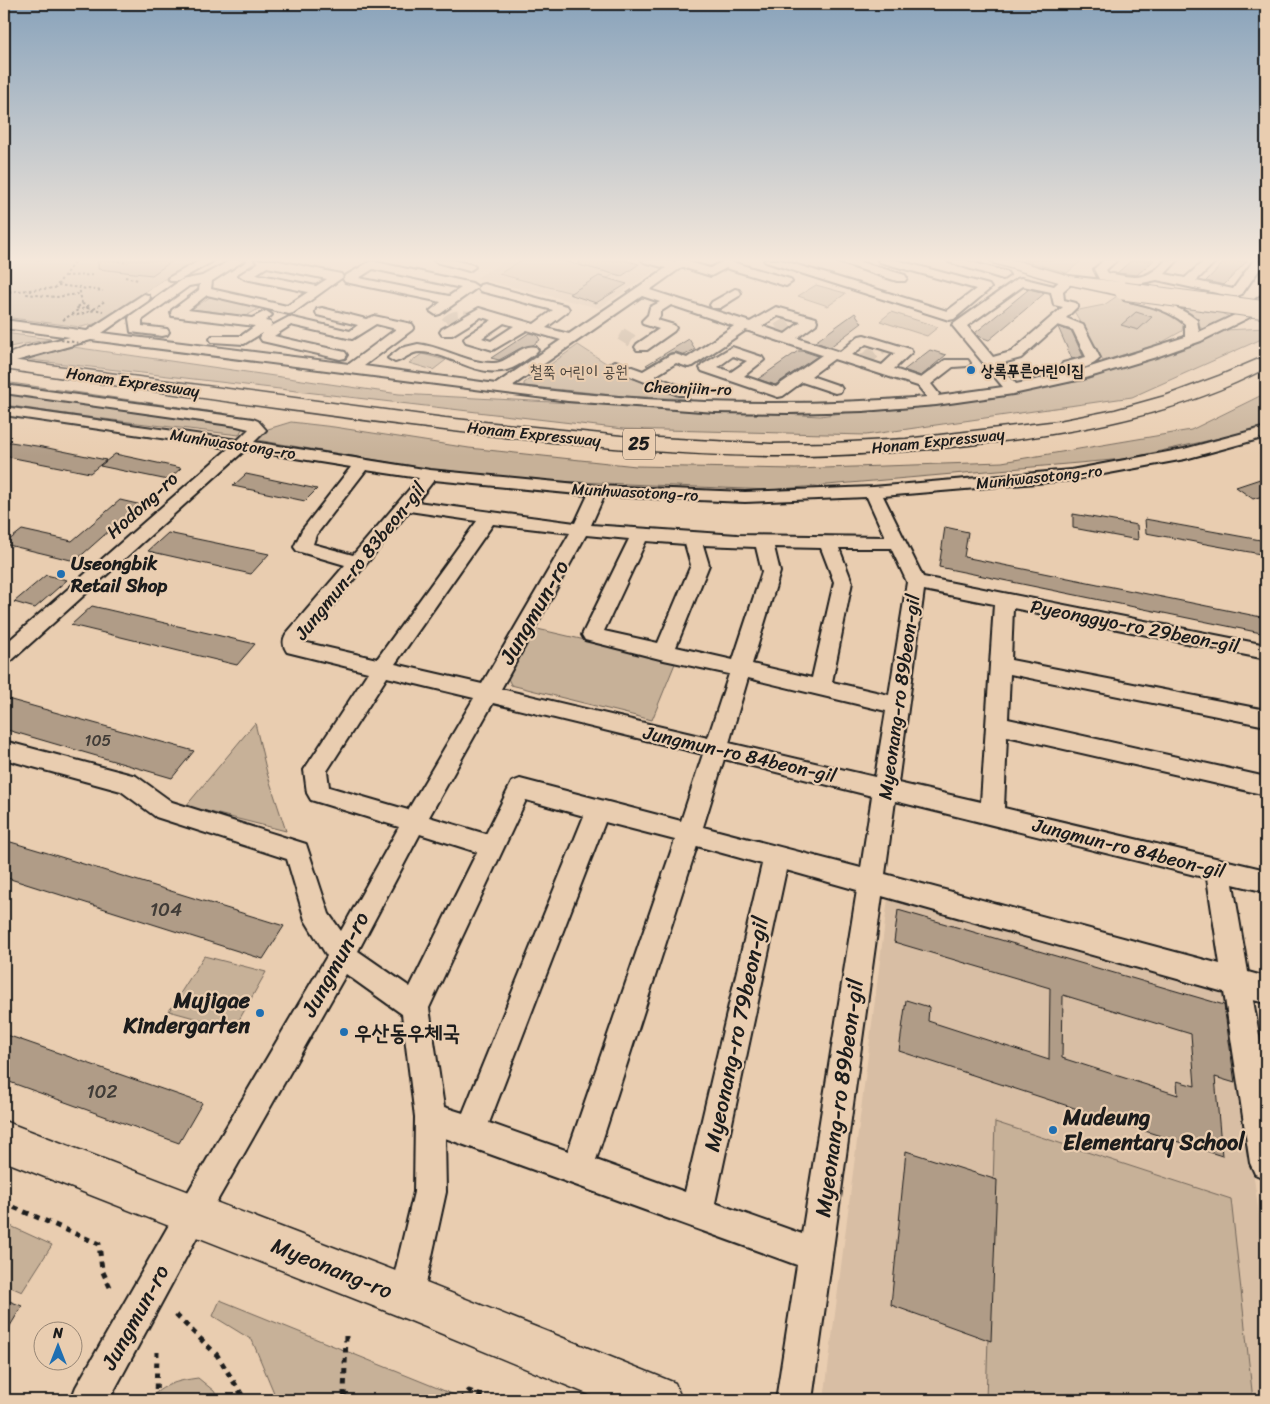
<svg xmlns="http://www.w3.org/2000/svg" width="1270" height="1404" font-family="Sriracha,'Poor Story',sans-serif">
<rect width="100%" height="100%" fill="#e9cdb0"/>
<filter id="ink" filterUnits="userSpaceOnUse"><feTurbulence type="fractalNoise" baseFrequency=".02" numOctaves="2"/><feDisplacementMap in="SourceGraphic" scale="10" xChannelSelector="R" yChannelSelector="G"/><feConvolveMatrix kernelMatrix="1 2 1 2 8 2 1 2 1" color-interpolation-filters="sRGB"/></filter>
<g filter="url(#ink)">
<path fill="#d8bea4" d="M507 260H671L599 308 476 278Z
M888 898 1229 995 1266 1266V1400H824Z"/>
<path fill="#c7b198" stroke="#72665a" d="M4 260H199L172 274 98 323 81 327 4 317Z
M522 260H559L614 274 608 278 600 276 572 293 499 274Z
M1023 260H1082L1067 273Z
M816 285 845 293V294L828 306 798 296Z
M1117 296 1167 312 1176 316 1183 324 1182 331 1159 344 1103 361 1074 311 1104 305Z
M210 297 262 307 246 316 192 309Z
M1174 307 1221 313 1228 316 1231 319 1204 329 1198 327Z
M891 312 938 327 927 336 880 321Z
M1266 328V337L1132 397 866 435 623 429 22 359 73 347 399 394 820 416 1083 381 1225 330Z
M4 333 51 339 4 348Z
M578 345 626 376 691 399 623 396 524 386V383Z
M422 354 446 360 433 370 409 363Z
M4 382 222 413 244 419 243 427 239 435 87 417 4 405Z
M1266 393V426L1261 429 1124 459 770 490 483 478 257 440 268 429 291 422 334 427 469 448 636 466 795 469 1002 462 1191 430Z
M533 628 676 661 652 720 511 685 506 674Z
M255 723 267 773 286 831 186 806Z
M204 956 266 972 234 1029 169 1011Z
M995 1122 1231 1199 1253 1400H986Z
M4 1223 52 1245 22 1292 4 1284Z
M220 1300 467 1400H277L252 1340 213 1316Z
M198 1378 214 1391 219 1400H148C164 1384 176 1381 198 1378Z"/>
<path fill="#b09c87" stroke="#1c1c1c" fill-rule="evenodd" d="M98 260H174L152 275 98 269Z
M579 260H624L639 264 622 276 579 265Z
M1132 260H1154L1137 275 1117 273Z
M1226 260H1248L1224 285 1206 281Z
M599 276 627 284 596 303 569 294Z
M1029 289 1045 293 989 340 978 336 975 333Z
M1136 312 1152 317 1138 330 1121 325Z
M855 313 862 323 830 347 815 342Z
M1058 327 1072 332 1083 356 1072 359Z
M529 333 537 335 540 340 533 345 519 349 499 360 491 358Z
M689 339 695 349 685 355 676 352 670 353 648 366 646 365Z
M930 350 946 355 921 376 904 370Z
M798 351H803L818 356 775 385 758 379Z
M4 441 43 447 106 460 90 473 4 456Z
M115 454 181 468 168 480 100 466Z
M246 474 317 489 305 501 233 486Z
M1266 477V495L1253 499 1236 487Z
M120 500 146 506 116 532 110 530 75 561 4 544 22 530 72 541Z
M1073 514 1137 525 1138 540 1073 528Z
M1145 519 1266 541V555L1146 533Z
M945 527 968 532 964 557 1266 618V634L939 567Z
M168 533 269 554 251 574 148 551Z
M46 575 67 580 35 608 14 602Z
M92 606 255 644 237 665 71 625Z
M4 698 194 751 172 778 4 729Z
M4 840 51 854 284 926 263 959 4 877Z
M898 910 1224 1005 1235 1083 1215 1077 1222 1156 899 1051 906 1000 929 1007 928 1021 1049 1060 1050 988 894 942ZM1063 995 1191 1034 1195 1086 1177 1081 1178 1095 1062 1058Z
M4 1034 202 1103 179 1143 4 1080Z
M906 1151 997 1180 991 1341 891 1305Z
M4 1299 22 1306 4 1336Z"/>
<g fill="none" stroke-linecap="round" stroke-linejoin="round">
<path stroke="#c0aa92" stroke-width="13" stroke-dasharray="13 6" stroke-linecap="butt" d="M447 323C453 315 462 317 471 317
M778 330 798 317
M621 334 642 347
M864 360 885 345"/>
<defs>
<path id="minor" d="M201 260H215L178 281H170L168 278Z
M231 260H245L212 281 211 289 287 306 308 292 245 279 239 275 258 263 255 260H274L341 274 343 277 293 313 289 314 207 295 188 310 252 318 266 311 272 315 265 321 270 322 272 325 270 327 289 317 350 331 358 325 317 315 316 312 317 309 322 308 366 319 374 316 412 324 414 327 412 330 364 366 496 384 561 340 527 330 493 350 466 342 464 339 466 336 492 320 481 317 452 335H442L440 332 442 329 479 308 534 324 553 310 480 291 478 288 480 285 484 284 567 306 569 309 567 312 546 328 569 334 666 268 644 262 642 260H663L674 262 678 260H691L689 262 710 268 725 260 790 279 792 282 786 286 726 268 711 276 682 267 650 290 750 322 776 307 816 318 817 321 816 324 797 338 840 352 859 336 864 335 910 349 912 352 894 369 921 378 945 360H968L970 363 968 366 953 367 931 384 939 394 938 396 1003 387 952 325 1017 279 1021 278 1054 286 1064 277 1068 276 1120 282 1099 279 1094 269 1104 260H1117L1106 270 1108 273C1136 278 1145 282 1166 260H1178L1165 274 1185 278 1205 260H1217L1196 281 1233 289 1254 260H1266L1242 294 1235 297 1157 280 1137 284 1151 286 1153 289 1151 292 1147 293 1071 284 1063 291 1064 300 1076 303 1078 306 1066 318 1083 325 1100 358C1093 367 1074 372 1063 369L1061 366 1063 363 1086 357 1073 330 1058 325 1021 358 999 364 1016 384 1078 371 1185 337V324C1168 309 1146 305 1124 300L1122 297 1124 294 1128 293C1153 299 1177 304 1197 320L1199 332 1239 313 1262 295 1266 294V305L1248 318 1201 341 1156 357 1086 378 1013 394 936 405 863 411 789 413 715 412 568 401 91 340 12 362 5 358C14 347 55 341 70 337L4 328V320L87 331 144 294 148 295 150 298 148 301 102 333 349 364 396 329 376 324 352 339 291 325 274 336 345 352 347 355 345 358 340 359 262 341 260 338 262 333 244 344 212 342 210 339 212 336H241L255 326 172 316 171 313 172 310 199 290 200 284 189 286 142 320V326L167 329 169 332 167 335 162 336 131 332 129 319 130 316 181 280 202 276ZM267 267 327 279 316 286 256 274ZM1023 286 1051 292 1054 305 1063 307 1011 352 993 357 967 326ZM642 296 660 302 650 307 648 315 642 321 643 324 659 329 637 344 635 347 637 350H647L674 331 676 328 674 325 657 320 660 316V312L671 305 734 326 687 358 675 354 670 355 643 371 615 361 608 365 610 368 678 395H688L690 392 688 389 655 376 676 363 688 367 693 366 746 330 822 355 776 387 744 376 764 360 762 357 732 347 702 365 700 368 702 371 778 397 783 396 802 382 835 393 840 392 842 389 840 386 811 376 834 359 918 386 927 397C788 408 650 404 512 386ZM778 316 801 322 785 334 762 326ZM504 323 514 326 491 341 482 338ZM866 344 895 353 882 365 852 355ZM733 356 747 361 731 372 718 367Z
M434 260H453L473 265 475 267 469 271 436 262Z
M764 260H781L947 311 976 289 880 262 878 260H896L989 285 991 288 954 319 949 320 766 262Z
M836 260H853L905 275 907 278 905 281H897L838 262Z
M947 260H964L1007 272 1009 275 1003 279 949 262Z
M371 261 472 283 478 287 440 314 436 315 430 311 441 302 345 282 343 279 345 276ZM373 269 461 288 449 296 359 278Z
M735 289 739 290 741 293 739 296 720 308H712L710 305 712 302Z
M418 344C444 347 468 364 494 363 509 363 521 343 536 347L538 350C534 355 528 358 523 362 485 388 456 353 420 352 410 352 404 360 395 362L388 358 401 348Z
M4 385 253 419 258 421 266 430 254 442 430 470 598 486 745 492 873 487 1071 470 1184 449 1266 427V437L1185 459 1071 480 883 496 923 577 1266 645V659L1013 608 1011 660 1266 710V726L1010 674 1008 719 1266 777V795L1007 736 1004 808 1266 870V892L1233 884 1248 972 1266 977V1003L1253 1000 1266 1075V1179L1255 1174 1250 1163 1224 992 882 896 812 1400H776L797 1265 445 1138 446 1192 423 1297 418 1309 406 1314 394 1309 389 1297 414 1192 415 1117 402 1014 346 974 204 1224 109 1400H71L76 1387 182 1202 327 956 305 920 287 859 156 817 121 791 4 759V741L136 776 172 802 306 844 329 914 341 931 399 827 311 800 307 793 304 770 368 672 287 652C283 646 282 641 286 634L345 565 297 551 294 547 302 530 351 467 245 450 11 661 4 663V645L229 448 4 415V407L238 440 249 429 237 426 4 393ZM366 470 419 478 353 555 313 544 316 535ZM434 480 588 495 575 523 417 502ZM604 496 745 502 867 497 885 537 737 535 591 525ZM409 511 477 521 377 659 303 642ZM493 524 570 533 482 684 395 664ZM586 535 629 539 582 635 585 640 664 660 729 674 708 738 501 689ZM646 541 685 544 691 565 658 643 604 631ZM703 545 756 547 762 572 733 660 676 647 709 565ZM774 547 821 548 834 582 812 678 752 664 780 572ZM839 548H891L907 582 889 695 832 682 852 582ZM924 590 994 604 981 802 898 783ZM387 677 474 698 408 810 329 787 327 771ZM748 678 886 711 875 777 729 743ZM493 703 703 754 681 821 520 779 512 782 486 834 429 817ZM724 759 872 796 861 868 703 827ZM526 800 584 816 463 1113 444 1107 429 1008ZM895 801 1207 878 1220 964 885 874ZM605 822 675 840 568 1151 489 1123ZM420 834 477 852 410 987 358 951ZM697 846 762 864 685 1192 596 1160ZM786 870 857 890 802 1234 715 1203Z"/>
<path id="major" d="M991 260H1014L1070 276 1129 288 1131 291 1129 294 1123 296 1062 283 993 263Z
M4 1121 406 1275 658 1376 675 1383 682 1400H602L406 1319 4 1161Z"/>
<path id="highway" d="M1266 356V368C1183 412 1087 431 995 442 920 451 845 457 770 456 650 455 530 440 411 426 275 409 140 389 4 369V359L445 418 621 436 771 444 833 443 906 439 1059 421 1115 410 1165 396 1219 376Z"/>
</defs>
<use href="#minor" stroke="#1c1c1c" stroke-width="4"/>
<use href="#major" stroke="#1c1c1c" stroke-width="3"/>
<use href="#highway" stroke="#1c1c1c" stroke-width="3"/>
<path stroke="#1c1c1c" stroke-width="2" stroke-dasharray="2.5 2.5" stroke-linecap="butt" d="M113 260 128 263
M65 276 95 275
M125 277 138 280
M58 285 103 291
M79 286 82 304
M31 290 27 294 56 297 79 294
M4 292 55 288 76 260
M82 304 90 306 82 309 76 308Z
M87 308 103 311
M94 309 106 300
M72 314 77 315 95 310
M63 320 78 310"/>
<path stroke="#1c1c1c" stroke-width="5" stroke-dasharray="5.5 5.5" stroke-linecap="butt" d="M4 1203 99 1244 102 1270 110 1287
M176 1315 217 1355 245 1400
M346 1336 344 1394 346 1400
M156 1400 157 1352
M460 1400 469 1391 491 1400"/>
<use href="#minor" fill="#e9cdb0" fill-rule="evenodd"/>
<use href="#major" fill="#e9cdb0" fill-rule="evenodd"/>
<use href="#highway" fill="#e9cdb0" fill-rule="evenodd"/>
<defs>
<path id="major-bridge" d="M1123 291 1266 310"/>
</defs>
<use href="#major-bridge" stroke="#1c1c1c" stroke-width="19" stroke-linecap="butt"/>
<path stroke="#1c1c1c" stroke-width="2" stroke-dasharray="2.5 2.5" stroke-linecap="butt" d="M61 340 86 344"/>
<use href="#major-bridge" stroke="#e9cdb0" stroke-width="17"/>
</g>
</g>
<linearGradient id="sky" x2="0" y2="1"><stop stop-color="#89a3bb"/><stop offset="0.57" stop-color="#f5e8db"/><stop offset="1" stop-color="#f5e8db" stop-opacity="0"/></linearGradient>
<rect width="1270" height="456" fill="url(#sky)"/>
<g fill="#1f6fb2" stroke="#e9cdb0" stroke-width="2">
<circle cx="971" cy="370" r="5"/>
<circle cx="61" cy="574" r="5"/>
<circle cx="260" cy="1013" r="5"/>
<circle cx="344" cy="1032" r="5"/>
<circle cx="1053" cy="1130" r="5"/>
</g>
<g text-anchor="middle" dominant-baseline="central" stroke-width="4.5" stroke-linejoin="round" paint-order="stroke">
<g font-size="16" font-weight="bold" fill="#1c1c1c" stroke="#e9cdb0" text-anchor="start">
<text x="981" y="370">상록푸른어린이집</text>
</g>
<g font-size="16" fill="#47413b" stroke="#e9cdb0">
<text x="579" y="371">철쭉 어린이 공원</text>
</g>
<g font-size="16" fill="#1c1c1c" stroke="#e9cdb0">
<text transform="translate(133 382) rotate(8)">Honam Expressway</text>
<text transform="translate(688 388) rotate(2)">Cheonjiin-ro</text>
<text transform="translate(534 434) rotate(6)">Honam Expressway</text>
<text transform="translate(938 441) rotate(-6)">Honam Expressway</text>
<text transform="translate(233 444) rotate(9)">Munhwasotong-ro</text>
<text transform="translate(1039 477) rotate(-6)">Munhwasotong-ro</text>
<text transform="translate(635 492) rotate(3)">Munhwasotong-ro</text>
</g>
<g font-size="16" fill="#413c37">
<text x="98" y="740">105</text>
</g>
<rect fill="#e9cdb0" stroke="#5a5148" stroke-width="1" x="623" y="428.5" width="32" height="31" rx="4"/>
<g font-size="18" font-weight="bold" fill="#1c1c1c">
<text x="639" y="444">25</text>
</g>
<g font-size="19" fill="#1c1c1c" stroke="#e9cdb0">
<text transform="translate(142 505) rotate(-42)">Hodong-ro</text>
<text transform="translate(360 561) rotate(-51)">Jungmun-ro 83beon-gil</text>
<text transform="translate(1135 626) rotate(11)">Pyeonggyo-ro 29beon-gil</text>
<text transform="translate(899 697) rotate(-82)">Myeonang-ro 89beon-gil</text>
<text transform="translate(740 754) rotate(13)">Jungmun-ro 84beon-gil</text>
<text transform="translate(1129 848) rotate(14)">Jungmun-ro 84beon-gil</text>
</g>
<g font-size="19" font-weight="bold" fill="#1c1c1c" stroke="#e9cdb0" text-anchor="start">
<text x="71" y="563">Useongbik<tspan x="71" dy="22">Retail Shop</tspan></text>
</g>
<g font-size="19" fill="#413c37">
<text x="166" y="909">104</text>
<text x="102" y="1091">102</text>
</g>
<g font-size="22" fill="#1c1c1c" stroke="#e9cdb0">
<text transform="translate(534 612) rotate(-60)">Jungmun-ro</text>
<text transform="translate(335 964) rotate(-61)">Jungmun-ro</text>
<text transform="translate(736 1034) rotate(-78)">Myeonang-ro 79beon-gil</text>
<text transform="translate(839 1098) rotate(-82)">Myeonang-ro 89beon-gil</text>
<text transform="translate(332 1268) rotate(22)">Myeonang-ro</text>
<text transform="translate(135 1317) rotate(-61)">Jungmun-ro</text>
</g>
<g font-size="22" font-weight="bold" fill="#1c1c1c" stroke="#e9cdb0" text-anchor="start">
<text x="250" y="1000" text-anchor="end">Mujigae<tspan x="250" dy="25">Kindergarten</tspan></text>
<text x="354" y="1032">우산동우체국</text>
<text x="1063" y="1117">Mudeung<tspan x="1063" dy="25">Elementary School</tspan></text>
</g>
</g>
<rect width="1270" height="1404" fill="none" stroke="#e9cdb0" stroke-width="20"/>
<rect x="10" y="10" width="1250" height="1384" fill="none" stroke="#1c1c1c" stroke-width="2" filter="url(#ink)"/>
<g transform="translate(58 1346)"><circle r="24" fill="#e9cdb0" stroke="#978675"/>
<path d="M0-4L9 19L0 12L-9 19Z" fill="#1f6fb2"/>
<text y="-8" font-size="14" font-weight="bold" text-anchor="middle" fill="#1c1c1c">N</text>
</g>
</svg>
